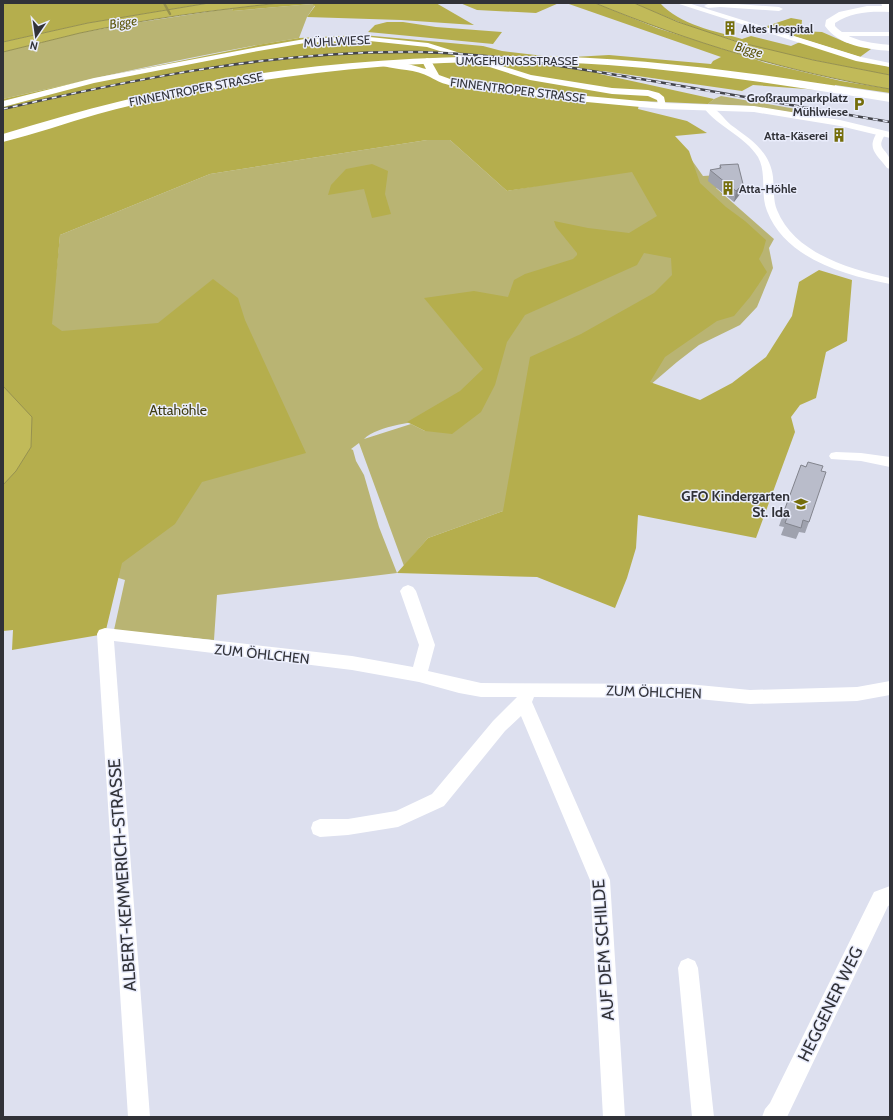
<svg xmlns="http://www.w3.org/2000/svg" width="893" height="1120" font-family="Cabin,sans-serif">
<rect width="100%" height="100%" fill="#dde0ef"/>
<path fill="#b9b473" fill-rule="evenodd" d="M312 4 315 5 307 17 299 38C199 54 101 77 3 99V52L80 33 128 24 233 8 232 11Z
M721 96 796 109 794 113 750 106 708 104 714 99Z
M427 140H450L507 191 691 159 703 176 719 175 728 185 716 188 774 239 769 248 773 268 757 307 740 325 699 345 677 362 503 511 428 538 404 566 359 443 351 449 353 450 356 461 364 475 379 527 397 573 217 595 214 640 114 630 125 580 100 572 3 586V346L56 274 60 235 210 174ZM436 418 425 431 411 424 364 439C378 425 417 422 436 418Z"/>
<path fill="#b5ae4d" d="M3 3H209L88 23 3 42Z
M280 3H436L474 25 401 20 307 17 315 6 312 4 232 11 233 8Z
M460 3H559L536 13 477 10Z
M566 3H595L657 28 766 63 841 81 890 89V93L835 85 833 91 753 85 742 91 603 71 600 74 714 99 708 104 640 101 638 109 687 121 707 133 675 136 689 151 700 183 726 207 745 221 766 240 763 251 759 259 767 272 750 297 734 316 717 321 665 357 650 382 700 400 732 383 766 357 792 316 799 282 819 270 852 280 847 341 826 352 816 398 800 405 791 417 795 432 756 538 638 515 636 548 627 578 615 608 537 577 397 573 428 538 503 511 530 357 581 334 654 293 672 275 671 258 644 253 637 265 525 315 507 342 495 385 481 412 452 434 425 431 407 422 460 391 483 369 424 298 474 291 508 297 514 280 525 274 573 259 577 255V253L556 227 554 221 588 228 629 233 657 216 632 172 507 191 450 140H427L210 174 60 235 52 324 62 331 158 323 213 279 238 298 245 320 306 453 202 482 175 524 122 563 105 634 12 650 13 630 3 631V485L16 471 31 447 32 418 3 386V99L82 81 263 44 299 38 363 35 483 46 502 51 544 56 573 57 609 55 711 64 713 61 721 57Z
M634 3H660C680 25 715 31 742 39L751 36 791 46 800 42 890 67V75C839 65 786 56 736 41 701 31 667 18 634 3Z
M791 18 802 20 801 31 822 32 845 42 871 49 860 57 764 27Z
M387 22H403L436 27 502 32 493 44 368 32 375 25Z
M372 164 388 171 385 194 391 214 372 218 364 189 328 195 331 185 346 169Z"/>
<path fill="#c1ba59" stroke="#96914f" d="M209 3H280C213 10 146 19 80 33 54 39 29 46 3 52V42L88 23Z
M595 3H634L678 22 738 42 813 60 890 75V89C788 72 690 42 595 3Z
M3 386 32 417 31 447 16 471 3 485Z"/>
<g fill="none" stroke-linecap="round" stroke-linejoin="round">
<path stroke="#96914f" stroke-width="2.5" d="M164 3 170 14"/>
<path fill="#fff" fill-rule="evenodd" d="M676 3H688L861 57 890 63V67L856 61Z
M723 3 779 7 783 9 779 11 720 7 708 8 704 6 708 4Z
M881 3H889L890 11H884Z
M834 32H890V36H837L833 34Z
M360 36 428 43 531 75 612 88 648 90 659 93 664 97 666 106 662 109 659 108 657 100 648 96 612 94 530 80 427 47 360 40 305 43 253 52 94 83 3 107V101L94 78 253 48 305 39Z
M708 105C716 107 724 119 731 125 750 139 770 151 773 177 774 188 773 200 777 210 794 253 849 269 890 278V284C844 275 786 259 767 211 760 193 767 173 758 157 745 136 718 127 704 108Z
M881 130 886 133C876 149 884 146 890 159 891 162 890 166 890 169L887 168C876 153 866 149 878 131Z
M836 452 861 453 890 457V467L861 461 831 459 829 456 831 453Z
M408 585 413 587 416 591 435 645 428 671 481 683 688 684 750 690 857 687 890 681V695L857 701 750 704 688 698 534 697 532 702 610 880 625 1117H603L590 880 521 716 505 731 444 806 398 827 348 835 320 837 313 834 311 828 313 822 320 819H348L396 811 432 794 493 721 517 697H481L459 693 419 682 352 670 114 641 150 1117H128L97 634 99 630 105 628 352 656 413 667 419 645 400 591 403 587Z
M890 886V905L888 906 787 1117H762L765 1109 770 1103 874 892Z
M688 958 695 961 698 968 714 1117H692L678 968 681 961Z"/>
<path fill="#fff" fill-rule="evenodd" d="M427 58 430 59 439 75 453 80 576 95 662 103 754 106 840 120 890 132V138L840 126 754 112 662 109 576 101 453 86C441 83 439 82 430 77 416 69 397 70 383 66L381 64C388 57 416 66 426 69L422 61Z"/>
<path fill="#fff" fill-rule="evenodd" d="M867 6H890V12C871 11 851 12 835 23V26C849 41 871 43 890 45V51C867 49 839 46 825 26L826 20 839 12Z
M526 56C648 57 769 75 890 94V102C796 87 703 72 608 65 486 57 360 64 239 84 192 92 145 101 98 114 66 123 35 134 3 142V134C81 110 161 89 242 76 335 62 431 56 526 56Z"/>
<defs>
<path id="rail" d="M3 109C139 78 278 50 418 52 493 53 567 67 641 79 724 94 807 108 890 122"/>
</defs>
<use href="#rail" stroke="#44454c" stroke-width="2.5"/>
<use href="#rail" stroke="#eaedfc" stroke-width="1.5" stroke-dasharray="5" stroke-linecap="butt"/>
</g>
<path fill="#9fa2ae" d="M720 165 740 194 734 202 708 181 710 170 719 169Z
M801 465 821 471 809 522 805 533 799 532 796 539 781 535 784 527 779 526Z"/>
<path fill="#82848d" d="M743 184 740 194 734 202 736 191Z"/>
<path fill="#b9bcca" stroke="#82848d" d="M738 164 743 184 736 191 710 170 721 168 720 165Z
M808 462 823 466 821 471 826 472 809 522 803 520 801 528 785 523 788 515 783 514 801 465 806 467Z"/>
<defs>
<symbol id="building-bare" viewBox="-9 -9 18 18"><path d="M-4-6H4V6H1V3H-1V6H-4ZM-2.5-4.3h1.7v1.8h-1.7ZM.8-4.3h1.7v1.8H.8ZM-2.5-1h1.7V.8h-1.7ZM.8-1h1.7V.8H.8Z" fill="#746d0a" stroke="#eaedfc" stroke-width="2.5" paint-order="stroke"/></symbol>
<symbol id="parking-bare" viewBox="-9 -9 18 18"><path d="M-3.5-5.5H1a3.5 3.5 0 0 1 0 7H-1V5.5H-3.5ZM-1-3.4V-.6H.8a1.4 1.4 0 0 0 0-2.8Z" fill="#746d0a" stroke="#eaedfc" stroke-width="2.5" paint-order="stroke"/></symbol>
<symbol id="school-bare" viewBox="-9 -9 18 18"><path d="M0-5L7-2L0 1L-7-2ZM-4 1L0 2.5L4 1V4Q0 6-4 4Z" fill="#746d0a" stroke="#eaedfc" stroke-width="2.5" paint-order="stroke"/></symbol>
</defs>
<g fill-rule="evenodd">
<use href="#building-bare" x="720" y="18" width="20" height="20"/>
<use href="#parking-bare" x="849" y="94" width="20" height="20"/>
<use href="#building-bare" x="829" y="125" width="20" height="20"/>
<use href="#building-bare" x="718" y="178" width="20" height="20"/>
<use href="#school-bare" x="791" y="494" width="20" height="20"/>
</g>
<g text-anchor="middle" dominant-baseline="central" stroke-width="3" stroke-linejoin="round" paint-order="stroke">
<g font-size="12" font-weight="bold" fill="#313238" stroke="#eaedfc" text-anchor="start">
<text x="741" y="28">Altes Hospital</text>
<text x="848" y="97" text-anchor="end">Großraumparkplatz<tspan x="848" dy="14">Mühlwiese</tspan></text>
<text x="828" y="135" text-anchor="end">Atta-Käserei</text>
<text x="739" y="188">Atta-Höhle</text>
</g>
<g font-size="12" fill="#313238" stroke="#eaedfc">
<text transform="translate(337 41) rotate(-3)">MÜHLWIESE</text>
<text x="517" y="60">UMGEHUNGSSTRASSE</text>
<text transform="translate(196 89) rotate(-11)">FINNENTROPER STRASSE</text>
<text transform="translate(518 90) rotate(7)">FINNENTROPER STRASSE</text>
</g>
<g font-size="13" font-style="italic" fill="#5d570d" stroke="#eaedfc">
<text transform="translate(123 22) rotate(-9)">Bigge</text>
<text transform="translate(749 49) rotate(15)">Bigge</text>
</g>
<g font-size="14" fill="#3f3c12" stroke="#eaedfc">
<text x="178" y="410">Attahöhle</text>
</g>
<g font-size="14" font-weight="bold" fill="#313238" stroke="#eaedfc" text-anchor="end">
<text x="790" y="496">GFO Kindergarten<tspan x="790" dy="16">St. Ida</tspan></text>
</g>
<g font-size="14" fill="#313238" stroke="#eaedfc">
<text transform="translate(262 654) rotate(6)">ZUM ÖHLCHEN</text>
<text transform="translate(654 692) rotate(2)">ZUM ÖHLCHEN</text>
</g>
<g font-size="17" fill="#313238" stroke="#eaedfc">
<text transform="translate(122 875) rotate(-94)">ALBERT-KEMMERICH-STRASSE</text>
<text transform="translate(603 950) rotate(-94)">AUF DEM SCHILDE</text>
<text transform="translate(830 1004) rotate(-64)">HEGGENER WEG</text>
</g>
</g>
<rect width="893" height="1120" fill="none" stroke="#313238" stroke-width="8"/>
<g transform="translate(36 36) rotate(193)" stroke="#eaedfc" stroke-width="3" paint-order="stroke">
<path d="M0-3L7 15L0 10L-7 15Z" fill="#313238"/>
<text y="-6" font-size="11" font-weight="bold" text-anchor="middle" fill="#313238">N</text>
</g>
</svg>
